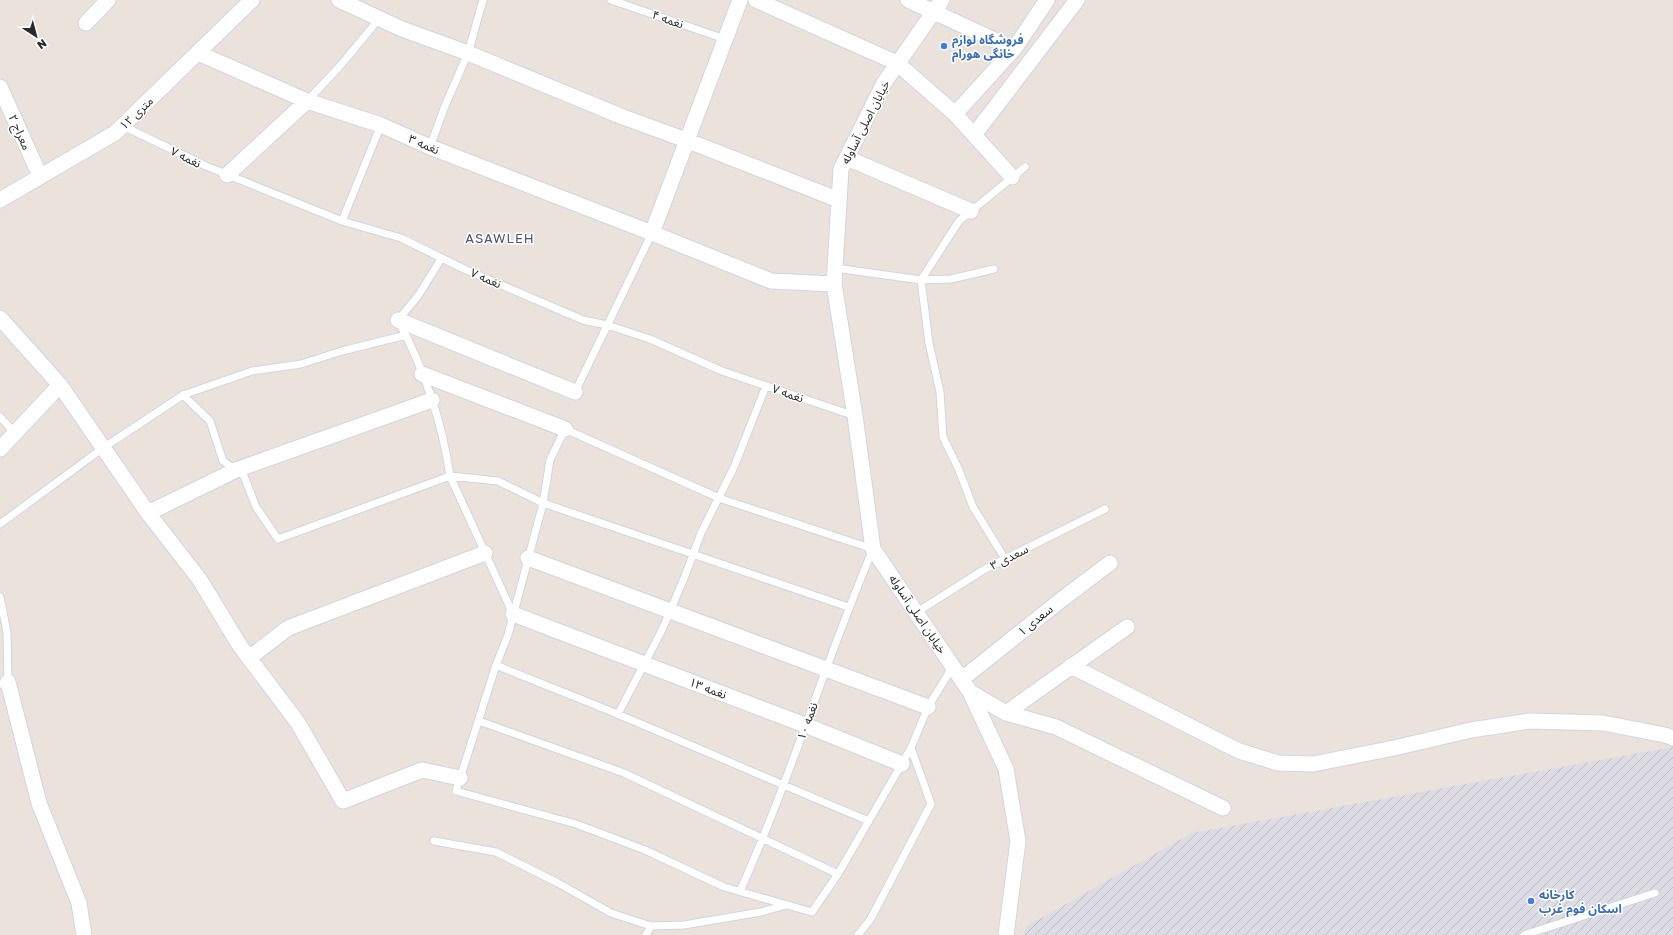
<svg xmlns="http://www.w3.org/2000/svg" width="1673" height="935" font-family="'Golos Text','Noto Sans Arabic',sans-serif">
<defs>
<pattern id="industrial-furrows" width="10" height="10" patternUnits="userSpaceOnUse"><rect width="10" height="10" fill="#dddbe3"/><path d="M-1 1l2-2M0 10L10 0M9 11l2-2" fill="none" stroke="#bebcc3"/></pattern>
</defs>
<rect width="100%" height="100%" fill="#ebe3db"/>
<path fill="url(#industrial-furrows)" d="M1673 747V935H1023L1027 926 1192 833Z"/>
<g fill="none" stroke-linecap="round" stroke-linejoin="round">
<defs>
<path id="service" d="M611 0 725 39
M307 101 340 66 379 19
M123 126 206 166 342 221 401 238 464 269 583 320 607 325 650 339 722 371 855 416
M430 147 445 106 468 53 483 0
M342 221 381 125
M441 259 418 296 398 320C424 369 442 421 450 476L498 481 543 503 848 607
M835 268 921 280 929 343 940 392 943 437 959 470 973 507 1005 559
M994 269 951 279 921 280 959 221 1025 167
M575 392 652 233
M183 395 210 421 223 461 244 476 256 507 278 539 450 476 513 614
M0 417 15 433
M0 524 103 448 183 395 252 371 301 364 342 351 406 335
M0 597 7 632 8 682 0 684
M917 612 985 569 1105 509
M496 665 456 791 576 824 645 850 724 887 812 912 838 874 911 748
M618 714 662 630 685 576 701 533 734 467 766 386
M479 721 624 773 838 874
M434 841 496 852 558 883 611 913 651 926 684 925 761 912 786 905
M740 891C790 780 825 662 873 549L719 498 565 429 550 460 543 503 508 635 496 665C536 682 577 697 617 714 701 749 784 786 869 821
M646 935 651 926
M858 935 870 920 931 804 911 748 928 707 953 666
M1524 935 1655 893"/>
<path id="minor" d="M339 0 402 29 468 53 623 117 686 140 839 200
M756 0 897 63 955 114 1012 177
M908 0 1014 49
M86 23 108 0
M198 53 307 101 381 125 430 147 652 233 771 281 834 284 841 169 884 83 942 0
M0 87 40 176
M955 114 1014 49 1047 0
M974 135 1077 0
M847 158 971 211
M227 175 307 101
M0 200 115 133 252 0
M652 233 740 0
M834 284 855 416 873 549 970 692 1006 769 1018 841 1006 935
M0 318 60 385 148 513 200 580 240 646 298 723 343 801 422 770 460 778
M398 320 575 392
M422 374 565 429
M0 449 60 385
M148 513 236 470 432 400
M528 558 928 707
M513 614 805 725 902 764
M249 658 288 628 485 553
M1071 666 1239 751 1278 763 1313 764 1394 748 1471 730 1530 721 1603 723 1665 735 1673 738
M962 679 1061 600 1110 563
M8 682 39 803 79 903 84 935
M970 692 1006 713 1056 727 1223 808
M1006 713 1127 627"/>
</defs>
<use href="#service" stroke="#d0d5e2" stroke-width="9"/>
<use href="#minor" stroke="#d0d5e2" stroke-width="17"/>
<use href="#service" stroke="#fff" stroke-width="7"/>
<use href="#minor" stroke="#fff" stroke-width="15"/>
</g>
<g fill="#3f7fe0" stroke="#fff" stroke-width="1.5">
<circle cx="944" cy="46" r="4"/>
<circle cx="1531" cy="901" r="4"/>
</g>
<g text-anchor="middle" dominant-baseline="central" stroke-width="3" stroke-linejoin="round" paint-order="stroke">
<g font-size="12" fill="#292929" stroke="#fff">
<text transform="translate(668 19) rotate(19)">نغمه ۴</text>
<text transform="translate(136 113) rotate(-44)">۱۲ متری</text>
<text transform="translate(865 122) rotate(-63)">خیابان اصلی آساوله</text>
<text transform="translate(20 132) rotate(66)">معراج ۲</text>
<text transform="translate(424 144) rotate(23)">نغمه ۳</text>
<text transform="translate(186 157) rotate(26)">نغمه ۷</text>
<text transform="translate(486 278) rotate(23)">نغمه ۷</text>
<text transform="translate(788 393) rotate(19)">نغمه ۷</text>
<text transform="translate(1009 557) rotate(-27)">سعدی ۳</text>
<text transform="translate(918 614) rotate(56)">خیابان اصلی آساوله</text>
<text transform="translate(1035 620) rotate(-39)">سعدی ۱</text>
<text transform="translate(708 688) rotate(21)">نغمه ۱۳</text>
<text transform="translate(807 721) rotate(-70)">نغمه ۱۰</text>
</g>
<g font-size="12" font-weight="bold" fill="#366cbe" stroke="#fff" text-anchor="start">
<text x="952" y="39">فروشگاه لوازم<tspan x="952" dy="14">خانگی هورام</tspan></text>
<text x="1539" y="894">کارخانه<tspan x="1539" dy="14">اسکان فوم غرب</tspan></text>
</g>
<g font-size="13" letter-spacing="1" fill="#4b5678" stroke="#fff">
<text x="500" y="238">ASAWLEH</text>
</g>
</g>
<g transform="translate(36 36) rotate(144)" stroke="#ffffff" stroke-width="3" paint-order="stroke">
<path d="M0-3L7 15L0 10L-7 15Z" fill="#292929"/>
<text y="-6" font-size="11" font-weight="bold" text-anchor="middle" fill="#292929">N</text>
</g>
</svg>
